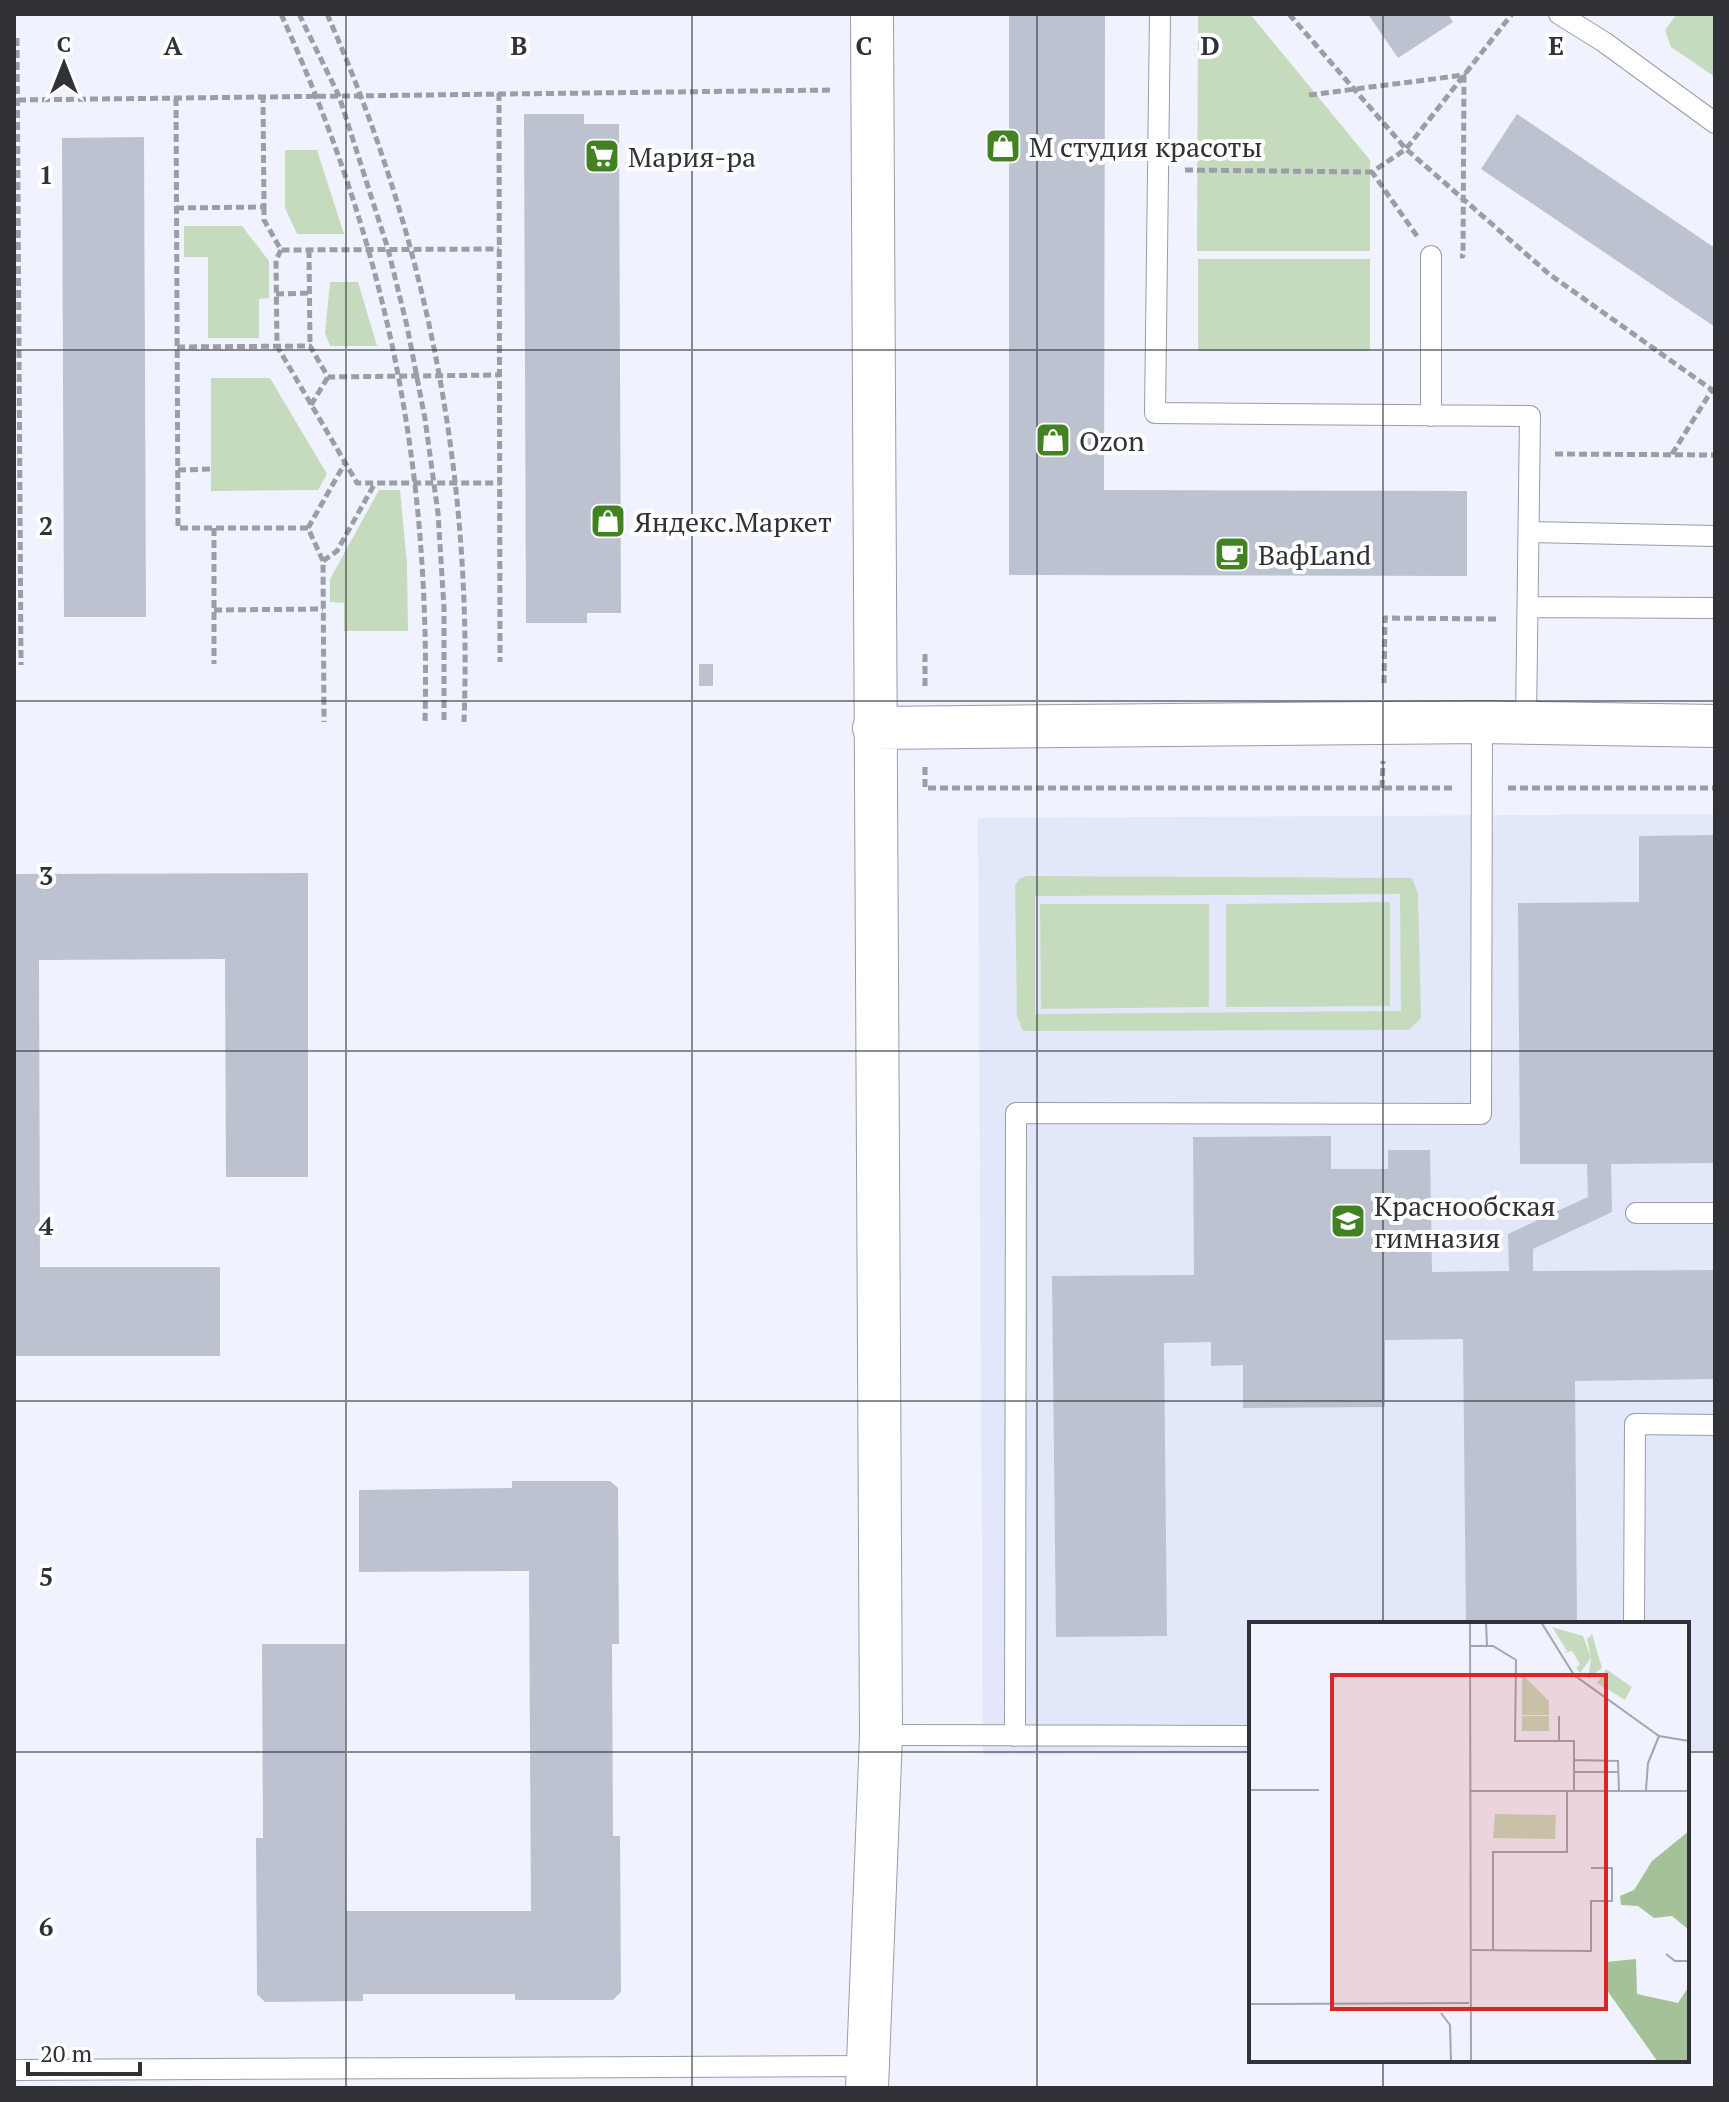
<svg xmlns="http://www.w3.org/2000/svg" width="1729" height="2102" font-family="'PT Serif',serif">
<rect width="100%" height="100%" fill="#f0f3fd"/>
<path fill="#e2e8fa" d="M1715 814V1751H1687V1624H1251V1754L983 1755 978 818Z"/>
<path fill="#c6dbbe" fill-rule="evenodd" d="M1198 14H1250L1370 160V251H1197Z
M1677 14H1715V77L1671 47 1665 30Z
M285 150H317L344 234H297L285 208Z
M184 226H242L269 261V298L259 299V338H208V257H184Z
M1198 259H1370V351H1198Z
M330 282H358L377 346H330L325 333Z
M211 378H270L327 474 318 490 211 491Z
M379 490H400L407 564 408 631H344V603L330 602V579Z
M1027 876 1412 878 1418 893 1421 1018 1409 1030 1023 1031 1017 1016 1015 886 1019 879ZM1400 894 1401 1011 1035 1014V896Z
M1390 902V1006L1226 1007V904Z
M1040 904H1209V1007L1041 1009Z"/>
<path fill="#bcc2d0" d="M1009 14H1105L1104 490 1467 491V576L1009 575Z
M1368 14H1448L1453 22 1398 58Z
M524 114H584V124H619L621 613H587V623H526Z
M1517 114 1715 248V327L1481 169Z
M144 137 146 617H64L62 138Z
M699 664H713V686H699Z
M1715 835V1163L1611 1164 1612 1212 1533 1249V1271L1715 1270V1379L1575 1381 1577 1624H1466L1463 1339 1385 1340V1407L1243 1408V1365L1211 1366V1342L1164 1343 1167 1636 1056 1637 1052 1276 1194 1275 1193 1137 1331 1136V1169H1388V1150H1430L1432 1272 1509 1271 1508 1234 1588 1197 1587 1164H1520L1518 903 1639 902V836Z
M308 873V1177H226L225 959 39 960 40 1267H220V1356H14V874Z
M512 1481H610L618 1488 619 1644H612L613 1836H620L621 1992 613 2000H515V1994H363V2001L265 2002 257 1994 256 1838H263L262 1644H345L346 1911H531L529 1571 359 1572V1490L512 1488Z"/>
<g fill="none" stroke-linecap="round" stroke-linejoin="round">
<defs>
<path id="lane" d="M1160 14 1155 413 1530 416 1526 722
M1559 14 1604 42 1715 123
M1431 416V256
M1529 532 1715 536
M1528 607 1715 608
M1636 1213H1715
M1634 1624 1635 1424 1715 1425
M881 1735 1251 1736
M1015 1736 1016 1113 1481 1114 1482 722
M14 2070 867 2066"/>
<path id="street" d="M874 728 1482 722 1715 726
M867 2088 881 1735 872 14"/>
</defs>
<use href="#lane" stroke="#989dab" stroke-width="22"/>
<use href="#street" stroke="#989dab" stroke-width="44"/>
<path stroke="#9b9ea6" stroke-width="5" stroke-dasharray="8 4" stroke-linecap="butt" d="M281 14C387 248 431 465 425 722
M299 14 339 96 388 249 407 326 425 419 438 513 444 608V722
M327 14C427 240 473 475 464 722
M1289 14 1406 149 1549 274 1715 392
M17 38 21 665
M499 93 500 662
M1309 95 1464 75 1463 256H1460
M176 98 178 528H308L323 561 324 722
M18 100 833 90
M1185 170 1372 172
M264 207V220L281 250 499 249
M176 208 264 207 263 97
M1417 236 1372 172 1406 149 1512 14
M281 250 276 260 277 346 357 483H500
M309 250 310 346
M276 294 309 293
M177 347 310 346 328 377 500 375
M311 405 328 377
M1555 454 1715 455
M1672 454 1712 390
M178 470 211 469
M214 528V664
M308 528 345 463
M323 561 337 551 375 483
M214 610 323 609
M925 654V689
M1384 683 1385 618 1499 619
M925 767V788H1454
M1382 788 1383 761
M1508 788H1715"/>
<use href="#lane" stroke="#fff" stroke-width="20"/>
<use href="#street" stroke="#fff" stroke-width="42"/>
</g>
<path fill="none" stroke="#303237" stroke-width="2" stroke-opacity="0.55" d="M346 14V2088M692 14V2088M1037 14V2088M1383 14V1624M14 350H1715M14 701H1715M14 1051H1715M14 1401H1715M14 1752H1251M1687 1752H1715M1383 2060V2088"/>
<defs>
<symbol id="shop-square" viewBox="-11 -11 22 22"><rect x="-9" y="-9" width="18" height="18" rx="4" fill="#438222" stroke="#fff"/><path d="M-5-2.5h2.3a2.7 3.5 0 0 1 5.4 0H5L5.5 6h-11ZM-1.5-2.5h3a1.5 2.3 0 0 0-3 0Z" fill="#fff"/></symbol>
<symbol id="supermarket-square" viewBox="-11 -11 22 22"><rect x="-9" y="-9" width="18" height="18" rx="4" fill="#438222" stroke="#fff"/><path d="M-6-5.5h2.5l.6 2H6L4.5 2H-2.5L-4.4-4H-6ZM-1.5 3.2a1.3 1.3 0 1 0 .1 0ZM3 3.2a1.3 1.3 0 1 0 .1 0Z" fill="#fff"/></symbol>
<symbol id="cafe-square" viewBox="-11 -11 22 22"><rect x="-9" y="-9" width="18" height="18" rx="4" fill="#438222" stroke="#fff"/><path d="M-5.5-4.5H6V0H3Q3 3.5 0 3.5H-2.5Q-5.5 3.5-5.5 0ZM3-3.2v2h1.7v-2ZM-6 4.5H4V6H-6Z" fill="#fff"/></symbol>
<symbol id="school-square" viewBox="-11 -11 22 22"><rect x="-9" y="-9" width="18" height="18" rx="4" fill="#438222" stroke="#fff"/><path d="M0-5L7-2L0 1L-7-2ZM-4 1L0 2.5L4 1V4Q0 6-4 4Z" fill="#fff"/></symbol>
</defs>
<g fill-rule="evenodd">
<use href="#shop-square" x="983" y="126" width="40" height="40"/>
<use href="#supermarket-square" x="582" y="136" width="40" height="40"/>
<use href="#shop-square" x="1033" y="420" width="40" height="40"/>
<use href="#shop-square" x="588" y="501" width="40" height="40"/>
<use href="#cafe-square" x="1212" y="534" width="40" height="40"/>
<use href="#school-square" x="1328" y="1201" width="40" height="40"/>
</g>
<g text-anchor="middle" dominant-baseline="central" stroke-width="8" stroke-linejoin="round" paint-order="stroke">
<g font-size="28" fill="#303237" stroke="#fff" text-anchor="start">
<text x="1029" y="146">M студия красоты</text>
<text x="628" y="156">Мария-ра</text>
<text x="1079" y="440">Ozon</text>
<text x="634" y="521">Яндекс.Маркет</text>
<text x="1258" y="554">ВафLand</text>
<text x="1374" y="1205">Краснообская<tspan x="1374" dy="32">гимназия</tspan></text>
</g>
</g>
<g transform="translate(1249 1622)">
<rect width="440" height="440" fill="#f0f3fd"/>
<path d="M303 5 334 14 342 36 338 17 343 12 353 46 339 57 342 36 331 51 327 46 331 42 323 29 314 31 318 29ZM357 47 383 65 376 78 348 61ZM273 52 300 79V93H273ZM273 94H300V109H273ZM307 193 306 217 244 216 246 192Z" fill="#c6dbbe"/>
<path d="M440 209V308L423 294 405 296 389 284 372 283 371 274 385 268 403 239ZM387 337 388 372 429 381 440 364V440H409L357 367V340Z" fill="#a4c199"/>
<path fill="none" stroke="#a3a6ae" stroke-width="2" d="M221 0 222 440M237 0 238 24M292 0 325 53 410 114 440 119M221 24H244L267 38 266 119H325V168M310 119V94M325 138 369 139 370 169M325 150H369M0 168H70M397 168 399 141 410 114M222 169H440M223 328 342 329V279H363V246H342M244 328V230H318V168M417 332 426 339H440M0 382 220 381M192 391 201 403 202 440"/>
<path fill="#d62828" fill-opacity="0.15" stroke="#d62828" stroke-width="4" d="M83 53H357V387H83Z"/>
<rect width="440" height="440" fill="none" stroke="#303237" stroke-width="4"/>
</g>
<g font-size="26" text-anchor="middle" font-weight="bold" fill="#303237" stroke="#fff" stroke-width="8" stroke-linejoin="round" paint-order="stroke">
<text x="173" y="55">A</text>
<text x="519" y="55">B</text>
<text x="864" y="55">C</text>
<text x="1210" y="55">D</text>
<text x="1556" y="55">E</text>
<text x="46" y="184">1</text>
<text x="46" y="535">2</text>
<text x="46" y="885">3</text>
<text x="46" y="1235">4</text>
<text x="46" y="1586">5</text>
<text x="46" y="1936">6</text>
</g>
<rect width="1729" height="2102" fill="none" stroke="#303237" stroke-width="32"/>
<g transform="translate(64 64)" stroke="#ffffff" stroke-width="6" paint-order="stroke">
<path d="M0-6L14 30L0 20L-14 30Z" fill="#303237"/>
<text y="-12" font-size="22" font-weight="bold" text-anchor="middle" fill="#303237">С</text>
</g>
<path d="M28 2062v12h112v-12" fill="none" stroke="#303237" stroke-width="4"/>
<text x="40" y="2062" font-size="24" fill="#303237" stroke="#ffffff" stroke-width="6" paint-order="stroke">20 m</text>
</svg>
